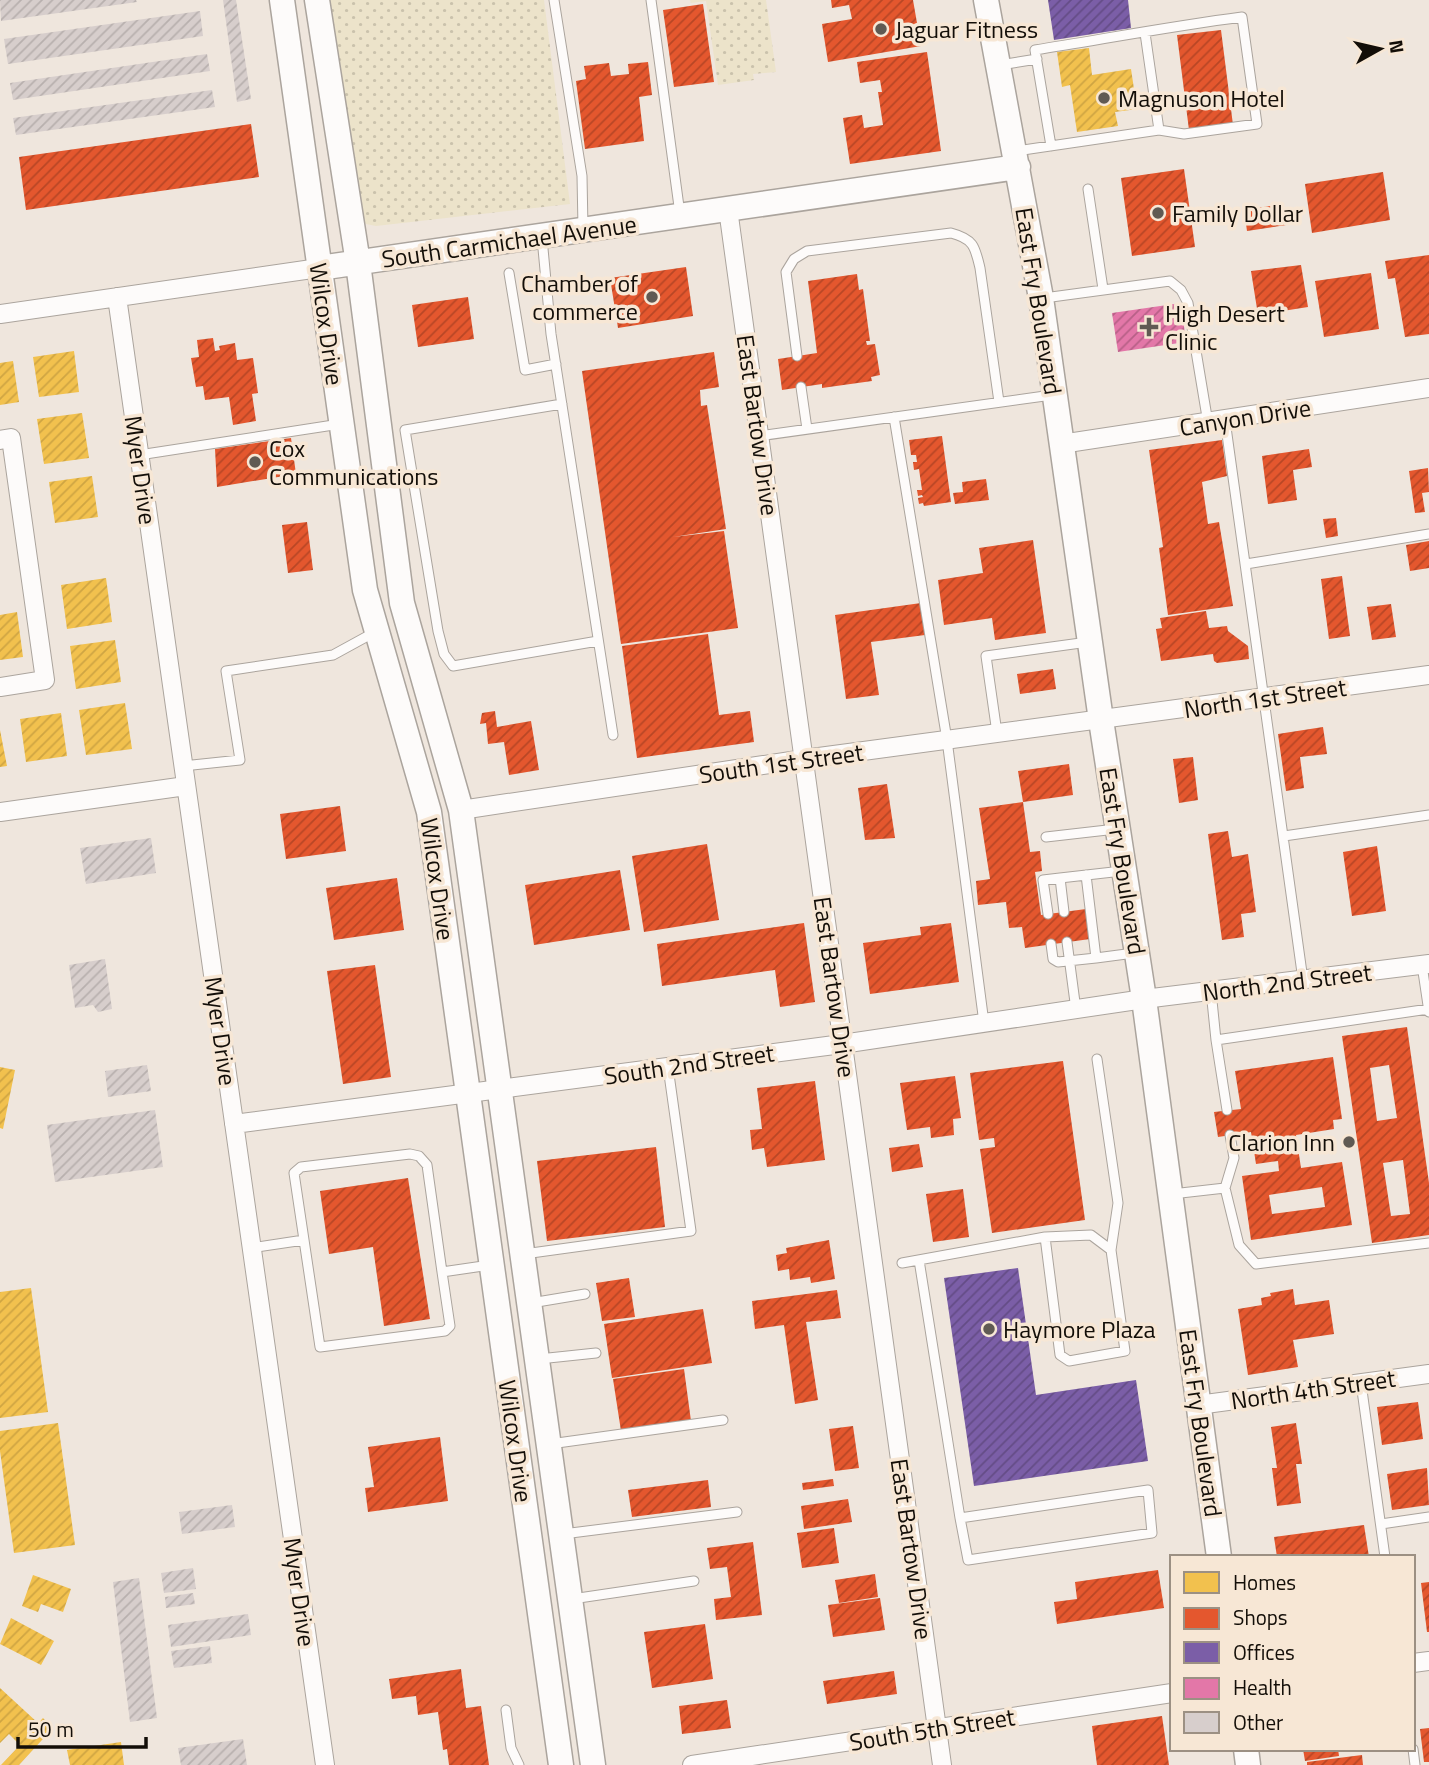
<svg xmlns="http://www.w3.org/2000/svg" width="1429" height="1765" font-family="'Titillium Web',sans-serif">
<defs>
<pattern id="sand-dots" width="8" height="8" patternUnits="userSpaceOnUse" patternTransform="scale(1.75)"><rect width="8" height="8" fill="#ece3ca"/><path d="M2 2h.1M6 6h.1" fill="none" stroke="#cac2ac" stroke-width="1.8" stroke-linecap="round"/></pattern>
<pattern id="homes-hatch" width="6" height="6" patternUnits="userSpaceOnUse" patternTransform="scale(1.75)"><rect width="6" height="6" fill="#f2c14e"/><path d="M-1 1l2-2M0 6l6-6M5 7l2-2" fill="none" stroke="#cfa543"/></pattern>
<pattern id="shops-hatch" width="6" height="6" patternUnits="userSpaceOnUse" patternTransform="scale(1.75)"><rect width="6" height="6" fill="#e4572e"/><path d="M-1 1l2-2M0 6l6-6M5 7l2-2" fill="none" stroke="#b84625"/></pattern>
<pattern id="offices-hatch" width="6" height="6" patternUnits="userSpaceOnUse" patternTransform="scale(1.75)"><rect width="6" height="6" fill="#7b5ea7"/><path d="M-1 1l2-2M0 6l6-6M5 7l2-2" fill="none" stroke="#644c86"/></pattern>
<pattern id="health-hatch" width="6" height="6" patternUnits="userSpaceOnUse" patternTransform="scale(1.75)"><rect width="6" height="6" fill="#e377a8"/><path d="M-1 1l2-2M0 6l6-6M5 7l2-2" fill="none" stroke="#b76087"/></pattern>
<pattern id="building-hatch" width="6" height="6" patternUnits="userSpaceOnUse" patternTransform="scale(1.75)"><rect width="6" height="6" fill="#d7cecc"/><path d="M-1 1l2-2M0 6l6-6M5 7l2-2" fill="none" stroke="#b8b0ae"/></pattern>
</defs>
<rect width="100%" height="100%" fill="#efe6dd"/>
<path fill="url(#sand-dots)" d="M328 0H544L570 204 376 226 366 224 360 216Z
M690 0H766L776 72 753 74 754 80 718 85 706 1 691 3Z"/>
<path fill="url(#homes-hatch)" d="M1089 48 1092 75 1131 69 1137 109 1115 112 1118 126 1077 132 1070 85 1062 87 1057 52Z
M74 351 79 392 39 397 33 357Z
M13 361 19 402 0 405V363Z
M82 413 89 458 44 464 37 419Z
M92 476 98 517 55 523 49 482Z
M106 578 112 622 67 629 61 585Z
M17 612 23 657 0 660V615Z
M115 640 121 682 76 689 70 646Z
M125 703 132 749 86 755 79 710Z
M61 713 67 756 26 762 20 719Z
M0 730 7 766 0 767Z
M0 1067 15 1070 3 1129 0 1128Z
M31 1288 48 1412 0 1418V1292Z
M58 1423 75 1545 14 1553 0 1451V1431Z
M33 1575 71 1589 63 1612 41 1604 38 1612 22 1606Z
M11 1618 54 1641 41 1665 0 1644Z
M0 1688 38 1723 43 1718 53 1728 19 1765H1L20 1745 9 1734 0 1743Z
M121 1742 124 1765H70L67 1750Z"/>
<path fill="url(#shops-hatch)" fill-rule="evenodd" d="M831 0H913L921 46 828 62 822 24 852 19 849 5 832 8Z
M703 4 714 82 674 87 663 10Z
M1221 30 1233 125 1189 130 1177 35Z
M927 52 941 151 850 164 843 118 862 115 864 128 883 125 878 92H882L880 80 860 83 857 62Z
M648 62 652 95 639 97 644 141 585 149 576 81 586 79 584 66 609 63 611 76 629 74 628 64Z
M251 124 259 177 26 210 19 157Z
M1184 169 1195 247 1132 256 1121 178Z
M1383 172 1390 220 1312 233 1305 184Z
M1283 204 1286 225 1247 231 1244 210Z
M1429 255V334L1405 337 1395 278 1388 279 1385 261Z
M1301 265 1308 307 1258 315 1251 271Z
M686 267 693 316 618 328 610 278Z
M1371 273 1379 329 1324 337 1315 281Z
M857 274 859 290 863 289 870 341H866L867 345 875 344 880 375 871 377 872 381 822 388V384L782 390 778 359 817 353 808 281Z
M468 297 474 339 418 347 412 305Z
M213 338 215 351 220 350 219 346 235 343 237 360 253 358 258 393 252 394 256 421 233 425 229 397 205 400 203 386 196 387 191 358 199 357 197 340Z
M714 352 719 387 700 390 701 406 707 405 726 529 673 537 724 531 738 628 621 644 582 371Z
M942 436 951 502 924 506 923 503 919 504 918 498 923 497 922 495 918 496 917 490H922L919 469 914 470 913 462H917L916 455H911L909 440Z
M291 438 296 474 217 487 215 449Z
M1222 440 1227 476 1202 482 1208 524 1219 522 1233 606 1168 615 1159 548 1163 547 1149 450Z
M1309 449 1312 467 1293 470 1297 500 1268 504 1262 456Z
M1428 468 1429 492 1422 493 1425 512 1415 513 1409 471Z
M986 479 989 500 955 504 953 493 963 492 962 482Z
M1336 518 1338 536 1326 538 1323 519Z
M307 522 313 570 288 573 282 525Z
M1033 540 1046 633 995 640 992 618 944 625 938 580 983 573 979 548Z
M1429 541V568L1410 571 1406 545Z
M1342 576 1350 636 1329 639 1321 579Z
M921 603 925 635 871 642 879 695 846 699 835 615Z
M1391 604 1396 637 1372 640 1367 607Z
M1206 611 1209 628 1227 626 1228 631 1248 646 1249 659 1217 663 1214 661 1213 654 1161 661 1156 629 1162 628 1160 618Z
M708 634 719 715 750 711 754 742 637 758 622 646Z
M1053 669 1056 689 1020 694 1017 674Z
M495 711 497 727 531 721 539 770 509 775 504 742 488 744 486 723 480 724 482 713Z
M1323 727 1327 754 1300 757 1304 788 1286 791 1278 734Z
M1193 757 1198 800 1179 803 1173 759Z
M1069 764 1073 795 1023 802 1018 771Z
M887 784 895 838 865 840 858 788Z
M1023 802 1030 852 1040 851 1042 871 1035 872 1041 915 1086 909 1090 939 1025 948 1022 927 1009 928 1006 902 978 905 976 881 990 879 979 808Z
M340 806 346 851 286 859 280 814Z
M1228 831 1232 857 1248 854 1256 912 1241 914 1244 937 1222 940 1208 834Z
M707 844 719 920 644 932 632 856Z
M1377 846 1386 911 1352 916 1343 852Z
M620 870 630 930 534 945 525 885Z
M397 878 404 930 334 940 326 888Z
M804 923 815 1002 780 1007 775 970 662 986 657 944Z
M951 923 959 982 870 994 863 943 921 935 920 927Z
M375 965 391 1077 343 1084 327 971Z
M1407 1027 1429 1183V1235L1372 1243 1342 1036ZM1389 1065 1397 1118 1377 1121 1370 1068ZM1403 1160 1410 1214 1391 1216 1383 1163Z
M1333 1057 1342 1119 1333 1120 1334 1129 1296 1135 1301 1168 1342 1162 1352 1225 1251 1240 1242 1176 1279 1171 1278 1161 1256 1164 1251 1132 1218 1137 1214 1112 1241 1109 1235 1071ZM1322 1187 1325 1207 1272 1214 1269 1195Z
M1063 1061 1085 1220 992 1233 980 1149 995 1147 994 1138 979 1140 970 1073Z
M955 1076 961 1118 953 1119 954 1135 931 1138 930 1127 907 1130 900 1083Z
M815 1081 825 1160 767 1167 764 1148 752 1150 750 1130 762 1129 757 1088Z
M919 1144 923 1167 892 1172 889 1148Z
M656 1147 665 1227 547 1241 537 1161Z
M408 1178 430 1319 384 1326 373 1247 329 1254 320 1191Z
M963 1189 969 1237 933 1242 926 1194Z
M829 1240 835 1279 811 1283 810 1277 790 1280 789 1269 778 1271 776 1255 787 1253 786 1248Z
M629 1278 635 1317 602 1321 596 1283Z
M1293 1289 1295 1305 1329 1300 1334 1334 1293 1340 1298 1367 1248 1375 1238 1309 1262 1305 1261 1298 1271 1296 1270 1293Z
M837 1290 841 1318 806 1322 818 1400 795 1404 784 1325 755 1329 752 1301Z
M703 1309 712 1363 612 1378 604 1324Z
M684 1369 691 1421 621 1431 613 1379Z
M1418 1402 1423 1439 1382 1445 1377 1407Z
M1296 1423 1302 1464H1296L1301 1503 1277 1506 1272 1468H1277L1271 1427Z
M853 1426 859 1468 835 1471 829 1429Z
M440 1437 448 1501 368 1512 365 1488 374 1487 368 1447Z
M1427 1468 1429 1505 1392 1510 1387 1474Z
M833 1479 834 1486 803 1490 802 1483Z
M708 1480 711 1507 632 1517 628 1490Z
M848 1499 852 1522 804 1529 801 1506Z
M1364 1525 1369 1557H1277L1274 1537Z
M834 1528 839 1563 802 1568 797 1533Z
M753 1542 762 1615 716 1620 714 1599 731 1597 727 1567 710 1569 707 1548Z
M1158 1570 1164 1608 1057 1624 1054 1602 1077 1599 1075 1582Z
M875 1574 878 1597 839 1603 835 1580Z
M1429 1582V1632H1427L1421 1583Z
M880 1598 885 1630 833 1637 828 1605Z
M705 1624 713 1679 652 1688 644 1632Z
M461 1669 466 1708 481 1706 489 1765H449L447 1749 443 1750 438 1712 418 1715 416 1696 392 1699 389 1679Z
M894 1671 897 1694 827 1704 823 1681Z
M727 1700 731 1728 682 1734 679 1706Z
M1162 1716 1169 1765H1097L1092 1726Z
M1429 1728V1762H1424L1420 1729Z
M1303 1749H1338L1339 1756 1305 1761Z
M1362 1755 1363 1765H1307V1762Z"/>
<path fill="url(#offices-hatch)" d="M1048 0H1128L1131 28 1054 40Z
M1018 1268 1036 1395 1136 1380 1148 1461 974 1486 944 1278Z"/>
<path fill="url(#health-hatch)" d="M1181 303 1186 342 1118 352 1112 313Z"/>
<path fill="url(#building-hatch)" d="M0 0H136L137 2 1 21Z
M223 0H236L251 99 237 102Z
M200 11 203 36 8 64 4 39Z
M207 54 210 71 13 100 10 83Z
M212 90 215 107 16 135 13 118Z
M151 838 156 873 86 884 80 848Z
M105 959 112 1009 98 1012 93 1005 75 1008 69 965Z
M147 1065 151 1091 108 1097 105 1071Z
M155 1110 163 1167 55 1182 47 1125Z
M232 1505 235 1527 182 1534 179 1512Z
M193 1568 196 1589 164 1593 161 1573Z
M139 1578 157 1718 130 1722 113 1582Z
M193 1593 195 1604 166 1608 165 1597Z
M248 1614 251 1635 171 1647 168 1625Z
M210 1646 212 1663 174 1668 171 1651Z
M243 1739 247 1765H181L178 1748Z"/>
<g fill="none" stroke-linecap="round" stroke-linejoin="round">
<defs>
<path id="lane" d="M554 0 582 176 583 228
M651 0 680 214
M1145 33 1159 130
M1000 65 1037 59
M1016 151 1159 130 1184 134 1257 124 1242 17C1173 26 1104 39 1035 50L1051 146
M1088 189 1103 289
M542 238 551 334 613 735
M509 273 525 370 556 364
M1044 298 1170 281 1181 290 1188 303 1208 423
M797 356 786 272 794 259 807 251 951 233C974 239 975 247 980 268L999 402
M801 387 807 429
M562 404 405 430 438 631 444 654 453 666 598 641
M894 417 947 740 984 1023
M1225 420 1303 980
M759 436 1052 395
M139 455 340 424
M1246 564 1429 534
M997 733 986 656 1088 642
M183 766 240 760 226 671 333 655 375 632
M1284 836 1429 815
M1046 837 1116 829
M1086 875 1096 958 1134 953
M1064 912 1060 878 1122 871
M1048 914 1043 880 1060 878
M1067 942 1076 1010
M1051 944 1053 959 1058 962 1096 958
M1422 965 1429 1012
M1211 991 1216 1040 1429 1009
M1216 1040 1227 1110
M1225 1188 1234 1158 1230 1135
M1172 1194 1225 1188 1239 1245 1256 1264 1429 1243
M1045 1237 1060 1355 1069 1361 1125 1351 1111 1250 1118 1203 1097 1059
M251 1248 304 1240
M524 1254 691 1231 668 1067
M919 1260 960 1518 968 1560 1152 1533 1148 1490 960 1518
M902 1263 1045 1237 1091 1235 1111 1250
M442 1272 427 1165 419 1156 410 1154 301 1167 294 1173 320 1347 445 1331 450 1326 442 1272 490 1265
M531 1303 585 1294
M539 1359 596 1353
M1361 1383 1385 1557
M550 1444 723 1420
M1381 1524 1429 1517
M563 1534 737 1512
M572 1599 694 1581
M506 1710 511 1748 519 1765
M1413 1749 1415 1765"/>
<path id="street" d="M728 209 942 1765
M117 297 325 1765
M0 314 319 268
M0 440 11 438 45 680 0 687
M1061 444 1429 388
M461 810 804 759 1429 675
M0 812 186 786
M234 1124 842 1044 1144 999 1429 964
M1198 1405 1429 1374
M1413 1663 1429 1661
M692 1765 1172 1693"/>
<path id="secondary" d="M282 0 365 590 429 812 561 1765
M317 0 358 263 402 603 461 810 593 1765
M986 0 1041 298 1101 720 1144 999 1219 1557
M319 268 1018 167
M1246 1749 1248 1765"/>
</defs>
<use href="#lane" stroke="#aba49d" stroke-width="11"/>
<use href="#street" stroke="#aba49d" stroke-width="20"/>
<use href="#secondary" stroke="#aba49d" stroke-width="27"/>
<use href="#lane" stroke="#fdfbfa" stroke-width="9"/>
<use href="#street" stroke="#fdfbfa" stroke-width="18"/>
<use href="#secondary" stroke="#fdfbfa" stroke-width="24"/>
</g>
<g fill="#605a53" stroke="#f7e7d5" stroke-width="2.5">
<circle cx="881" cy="29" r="7"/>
<circle cx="1104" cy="98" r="7"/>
<circle cx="1158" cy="213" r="7"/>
<circle cx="652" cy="297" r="7"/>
<path d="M1145.5 316.5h7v7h7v7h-7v7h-7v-7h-7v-7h7z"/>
<circle cx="255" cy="462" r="7"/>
<circle cx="1349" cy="1142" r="7"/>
<circle cx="989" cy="1329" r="7"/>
</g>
<g text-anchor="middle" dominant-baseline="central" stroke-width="7" stroke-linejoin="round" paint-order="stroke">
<g font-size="24" fill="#130e08" stroke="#f7e7d5" text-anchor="start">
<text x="895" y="29">Jaguar Fitness</text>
<text x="1118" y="98">Magnuson Hotel</text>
<text x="1172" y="213">Family Dollar</text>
<text x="638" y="283" text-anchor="end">Chamber of<tspan x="638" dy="28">commerce</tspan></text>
<text x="1165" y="313">High Desert<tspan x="1165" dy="28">Clinic</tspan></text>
<text x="269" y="448">Cox<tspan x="269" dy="28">Communications</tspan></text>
<text x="1335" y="1142" text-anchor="end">Clarion Inn</text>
<text x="1003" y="1329">Haymore Plaza</text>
</g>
<g font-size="24" fill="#130e08" stroke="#f7e7d5">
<text transform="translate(509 241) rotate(-8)">South Carmichael Avenue</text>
<text transform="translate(1039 301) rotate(81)">East Fry Boulevard</text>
<text transform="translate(327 324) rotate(82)">Wilcox Drive</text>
<text transform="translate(1245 417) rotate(-9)">Canyon Drive</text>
<text transform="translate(758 425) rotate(82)">East Bartow Drive</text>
<text transform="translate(141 470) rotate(82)">Myer Drive</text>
<text transform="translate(1265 698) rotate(-8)">North 1st Street</text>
<text transform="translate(781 763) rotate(-8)">South 1st Street</text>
<text transform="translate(1123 861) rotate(81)">East Fry Boulevard</text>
<text transform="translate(438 879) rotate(82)">Wilcox Drive</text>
<text transform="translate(1287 982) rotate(-7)">North 2nd Street</text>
<text transform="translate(835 987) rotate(82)">East Bartow Drive</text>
<text transform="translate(221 1031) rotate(82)">Myer Drive</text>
<text transform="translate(689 1064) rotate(-8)">South 2nd Street</text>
<text transform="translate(1313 1389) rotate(-8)">North 4th Street</text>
<text transform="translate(1201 1423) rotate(82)">East Fry Boulevard</text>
<text transform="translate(516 1441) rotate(82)">Wilcox Drive</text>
<text transform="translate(912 1549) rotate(82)">East Bartow Drive</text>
<text transform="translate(300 1592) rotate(82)">Myer Drive</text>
<text transform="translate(932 1729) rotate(-9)">South 5th Street</text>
</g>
</g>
<rect x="1170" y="1555" width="245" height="196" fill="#f7e7d5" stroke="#9c9083" stroke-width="2"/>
<rect x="1184" y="1572" width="35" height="21" fill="#f2c14e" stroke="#9c9083" stroke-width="2"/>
<text x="1233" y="1590" font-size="21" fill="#130e08">Homes</text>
<rect x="1184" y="1608" width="35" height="21" fill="#e4572e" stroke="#9c9083" stroke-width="2"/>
<text x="1233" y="1625" font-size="21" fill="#130e08">Shops</text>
<rect x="1184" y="1642" width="35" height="21" fill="#7b5ea7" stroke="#9c9083" stroke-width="2"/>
<text x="1233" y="1660" font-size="21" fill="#130e08">Offices</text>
<rect x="1184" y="1678" width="35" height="21" fill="#e377a8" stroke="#9c9083" stroke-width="2"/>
<text x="1233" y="1695" font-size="21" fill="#130e08">Health</text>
<rect x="1184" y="1712" width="35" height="21" fill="#d7cecc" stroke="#9c9083" stroke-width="2"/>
<text x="1233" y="1730" font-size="21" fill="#130e08">Other</text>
<g transform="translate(1380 49) rotate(82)" stroke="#f7e7d5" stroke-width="5" paint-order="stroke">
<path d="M0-5L12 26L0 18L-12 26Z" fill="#130e08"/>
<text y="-10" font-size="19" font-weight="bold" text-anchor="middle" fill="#130e08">N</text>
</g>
<path d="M18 1737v10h128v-10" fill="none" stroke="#130e08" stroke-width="3.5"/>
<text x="28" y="1737" font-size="21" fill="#130e08" stroke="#f7e7d5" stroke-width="5" paint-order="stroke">50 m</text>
</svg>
